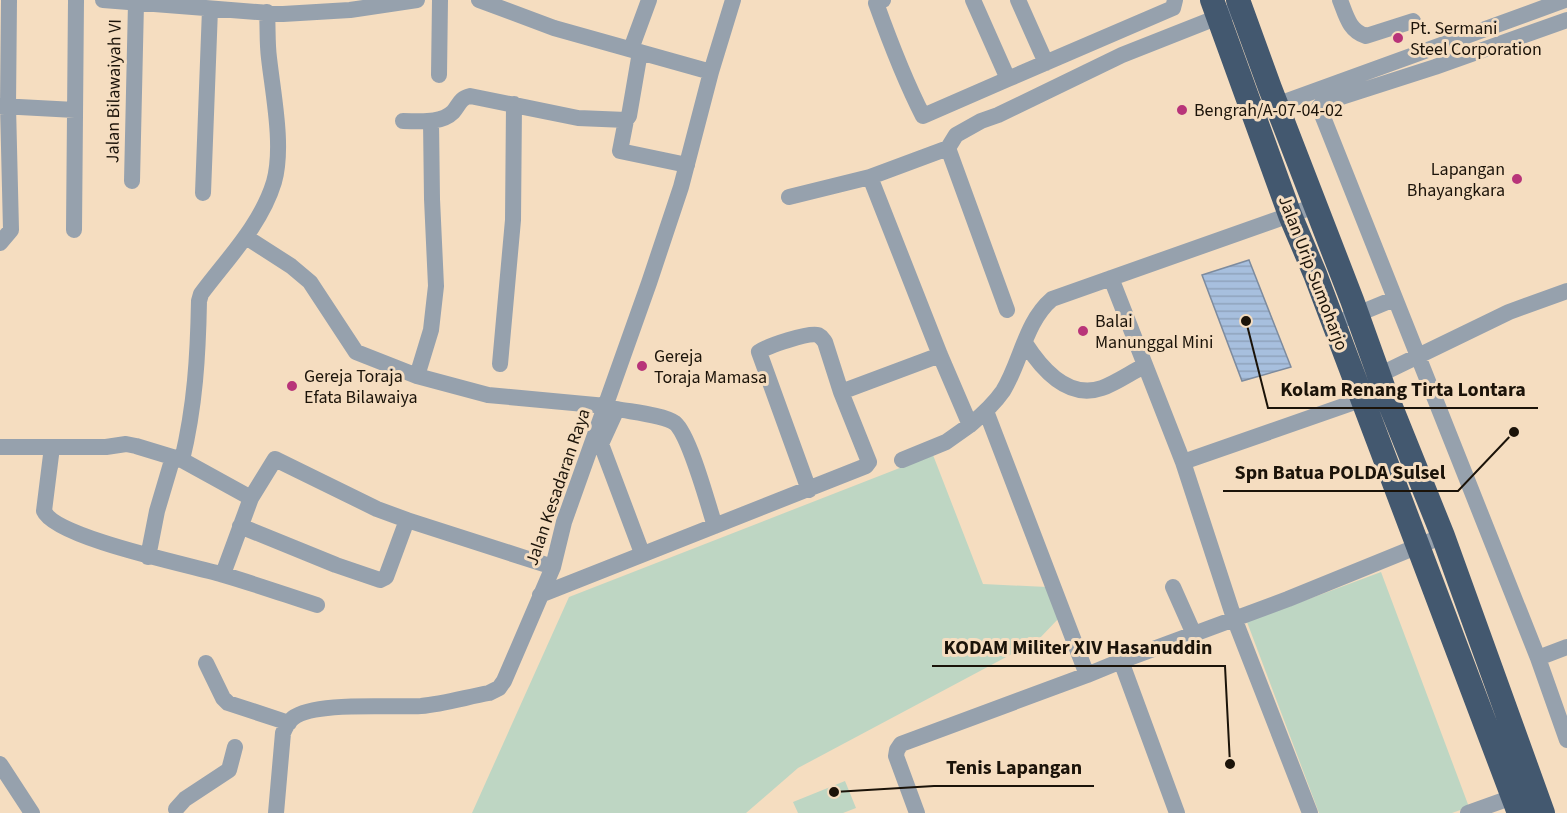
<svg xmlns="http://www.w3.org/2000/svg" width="1567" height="813" font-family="'Source Sans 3',sans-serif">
<defs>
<pattern id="water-rules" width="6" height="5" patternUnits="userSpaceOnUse" patternTransform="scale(1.5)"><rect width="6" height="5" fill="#a7bfde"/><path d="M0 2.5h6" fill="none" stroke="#8fa3bd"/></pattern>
</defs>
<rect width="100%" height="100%" fill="#f5ddc0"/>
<path fill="#bed6c3" d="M933 455 983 584 1047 587 1059 618 1038 640 798 768 746 813H472L569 597Z
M1381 572 1469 807 1452 813H1319L1247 622Z
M845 781 856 808 843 813H798L793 802Z"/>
<path fill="url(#water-rules)" stroke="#7d8b9e" stroke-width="1.5" d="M1249 260 1291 367 1242 381 1202 275Z"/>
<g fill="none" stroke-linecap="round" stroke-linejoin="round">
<path stroke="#96a1ad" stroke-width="16" d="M103 0 283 14 350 10 417 0
M479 0 554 28 711 72
M883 0 876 3C890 42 904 79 923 116L1008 79 973 0
M1018 0 1046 63
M1340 0C1346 15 1349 31 1366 36L1413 21
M1567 20 1435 67 1323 103 1319 107 1538 658 1567 740
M631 49 649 0
M439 75 440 0
M1008 79 1173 8 1175 0
M1276 105 1565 0
M0 106 75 110
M626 120 620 151 687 165
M403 121C419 121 441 124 453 112 459 105 460 98 470 96L578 118 626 120 629 116 640 52
M870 177 940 355 970 425C982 415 994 404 1003 391 1021 362 1025 322 1052 299L1315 206
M132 181 136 3
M203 193 210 9
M789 197 870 177 948 148
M74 230 76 0
M246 237 291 266 310 282 356 352 417 376 488 395 606 406
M0 243 11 230 8 106 9 0
M1111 278 1183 462 1234 618 1310 813
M1007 310 948 148 956 135 981 121 998 115 1122 55 1241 8
M1348 318 1394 299
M1025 343C1041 368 1068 400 1102 388 1116 383 1130 373 1144 366
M500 364 513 220 514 104
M1379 375 1509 312 1567 291
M417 376 431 330 436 286 432 199 431 121
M986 411 1087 675 1121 661 1177 813
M0 447H106L126 444 136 446 182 460 251 498
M52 447 44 511C55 538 194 566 224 575 255 584 286 595 317 605
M182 460C195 406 198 356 199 301L201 294C227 259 261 225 274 182 284 147 273 94 269 58 267 43 268 28 267 12
M902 460 946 442 970 425
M1183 462 1372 396
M809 490 759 352C767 346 809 332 818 335 822 337 822 338 825 342L841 392
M240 526 336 565 380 580 386 577 407 520
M642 553 601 444 617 409C632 412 664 415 675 423 690 436 708 505 715 526
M148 557 157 511 173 457
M223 574 251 498 275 459 377 509 407 520 553 567
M1173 587 1193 632
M540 595 866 466 869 462 841 392 940 355
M1538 658 1567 647
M1121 661 1288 599 1443 536
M206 663 223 698 228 703 289 723
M0 764 32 813
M176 809 185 799 229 770 235 747
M276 813 283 733C285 728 288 722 293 718 315 701 391 708 421 706 443 704 467 697 489 693L499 688 504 681 553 567 564 522 649 283 681 187 711 72 733 0
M917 813 896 756 897 750 901 744 1087 675
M1468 813 1521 794"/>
<path stroke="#43586f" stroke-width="24" d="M1212 0 1290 215 1315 274 1519 813
M1238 0 1270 88 1352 300 1385 392 1443 536 1543 813"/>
</g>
<g fill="#b83479" stroke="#f5ddc0" stroke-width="2">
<circle cx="1398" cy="38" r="6"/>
<circle cx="1182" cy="110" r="6"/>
<circle cx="1517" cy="179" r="6"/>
<circle cx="1083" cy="331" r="6"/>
<circle cx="642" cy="366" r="6"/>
<circle cx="292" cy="386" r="6"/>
</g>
<g text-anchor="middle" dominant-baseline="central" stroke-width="6" stroke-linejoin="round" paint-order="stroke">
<g font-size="18" fill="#1b1309" stroke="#f5ddc0" text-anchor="start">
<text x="1410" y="28">Pt. Sermani<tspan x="1410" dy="21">Steel Corporation</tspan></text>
<text x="1194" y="110">Bengrah/A-07-04-02</text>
<text x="1505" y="169" text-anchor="end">Lapangan<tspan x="1505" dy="21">Bhayangkara</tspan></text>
<text x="1095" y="321">Balai<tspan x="1095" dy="21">Manunggal Mini</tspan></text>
<text x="654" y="356">Gereja<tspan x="654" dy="21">Toraja Mamasa</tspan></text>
<text x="304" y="376">Gereja Toraja<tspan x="304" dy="21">Efata Bilawaiya</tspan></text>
</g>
<g font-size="18" fill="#1b1309" stroke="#f5ddc0">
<text transform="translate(114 91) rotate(-89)">Jalan Bilawaiyah VI</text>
<text transform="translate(1313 273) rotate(69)">Jalan Urip Sumoharjo</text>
<text transform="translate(558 487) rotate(-71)">Jalan Kesadaran Raya</text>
</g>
</g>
<path fill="none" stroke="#1b1309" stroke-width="2" d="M1246 321L1268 408H1538M1514 432L1458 491H1223M1230 764L1225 666H932M834 792L934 786H1094"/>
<g fill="#1b1309" stroke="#f5ddc0" stroke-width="2">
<circle cx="1246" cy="321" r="6"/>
<circle cx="1514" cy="432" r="6"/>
<circle cx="1230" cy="764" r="6"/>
<circle cx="834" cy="792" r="6"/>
</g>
<g font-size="20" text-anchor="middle" font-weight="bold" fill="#1b1309" stroke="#f5ddc0" stroke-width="6" stroke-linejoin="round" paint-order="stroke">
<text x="1403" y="396">Kolam Renang Tirta Lontara</text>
<text x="1340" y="479">Spn Batua POLDA Sulsel</text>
<text x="1078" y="654">KODAM Militer XIV Hasanuddin</text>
<text x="1014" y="774">Tenis Lapangan</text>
</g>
</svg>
